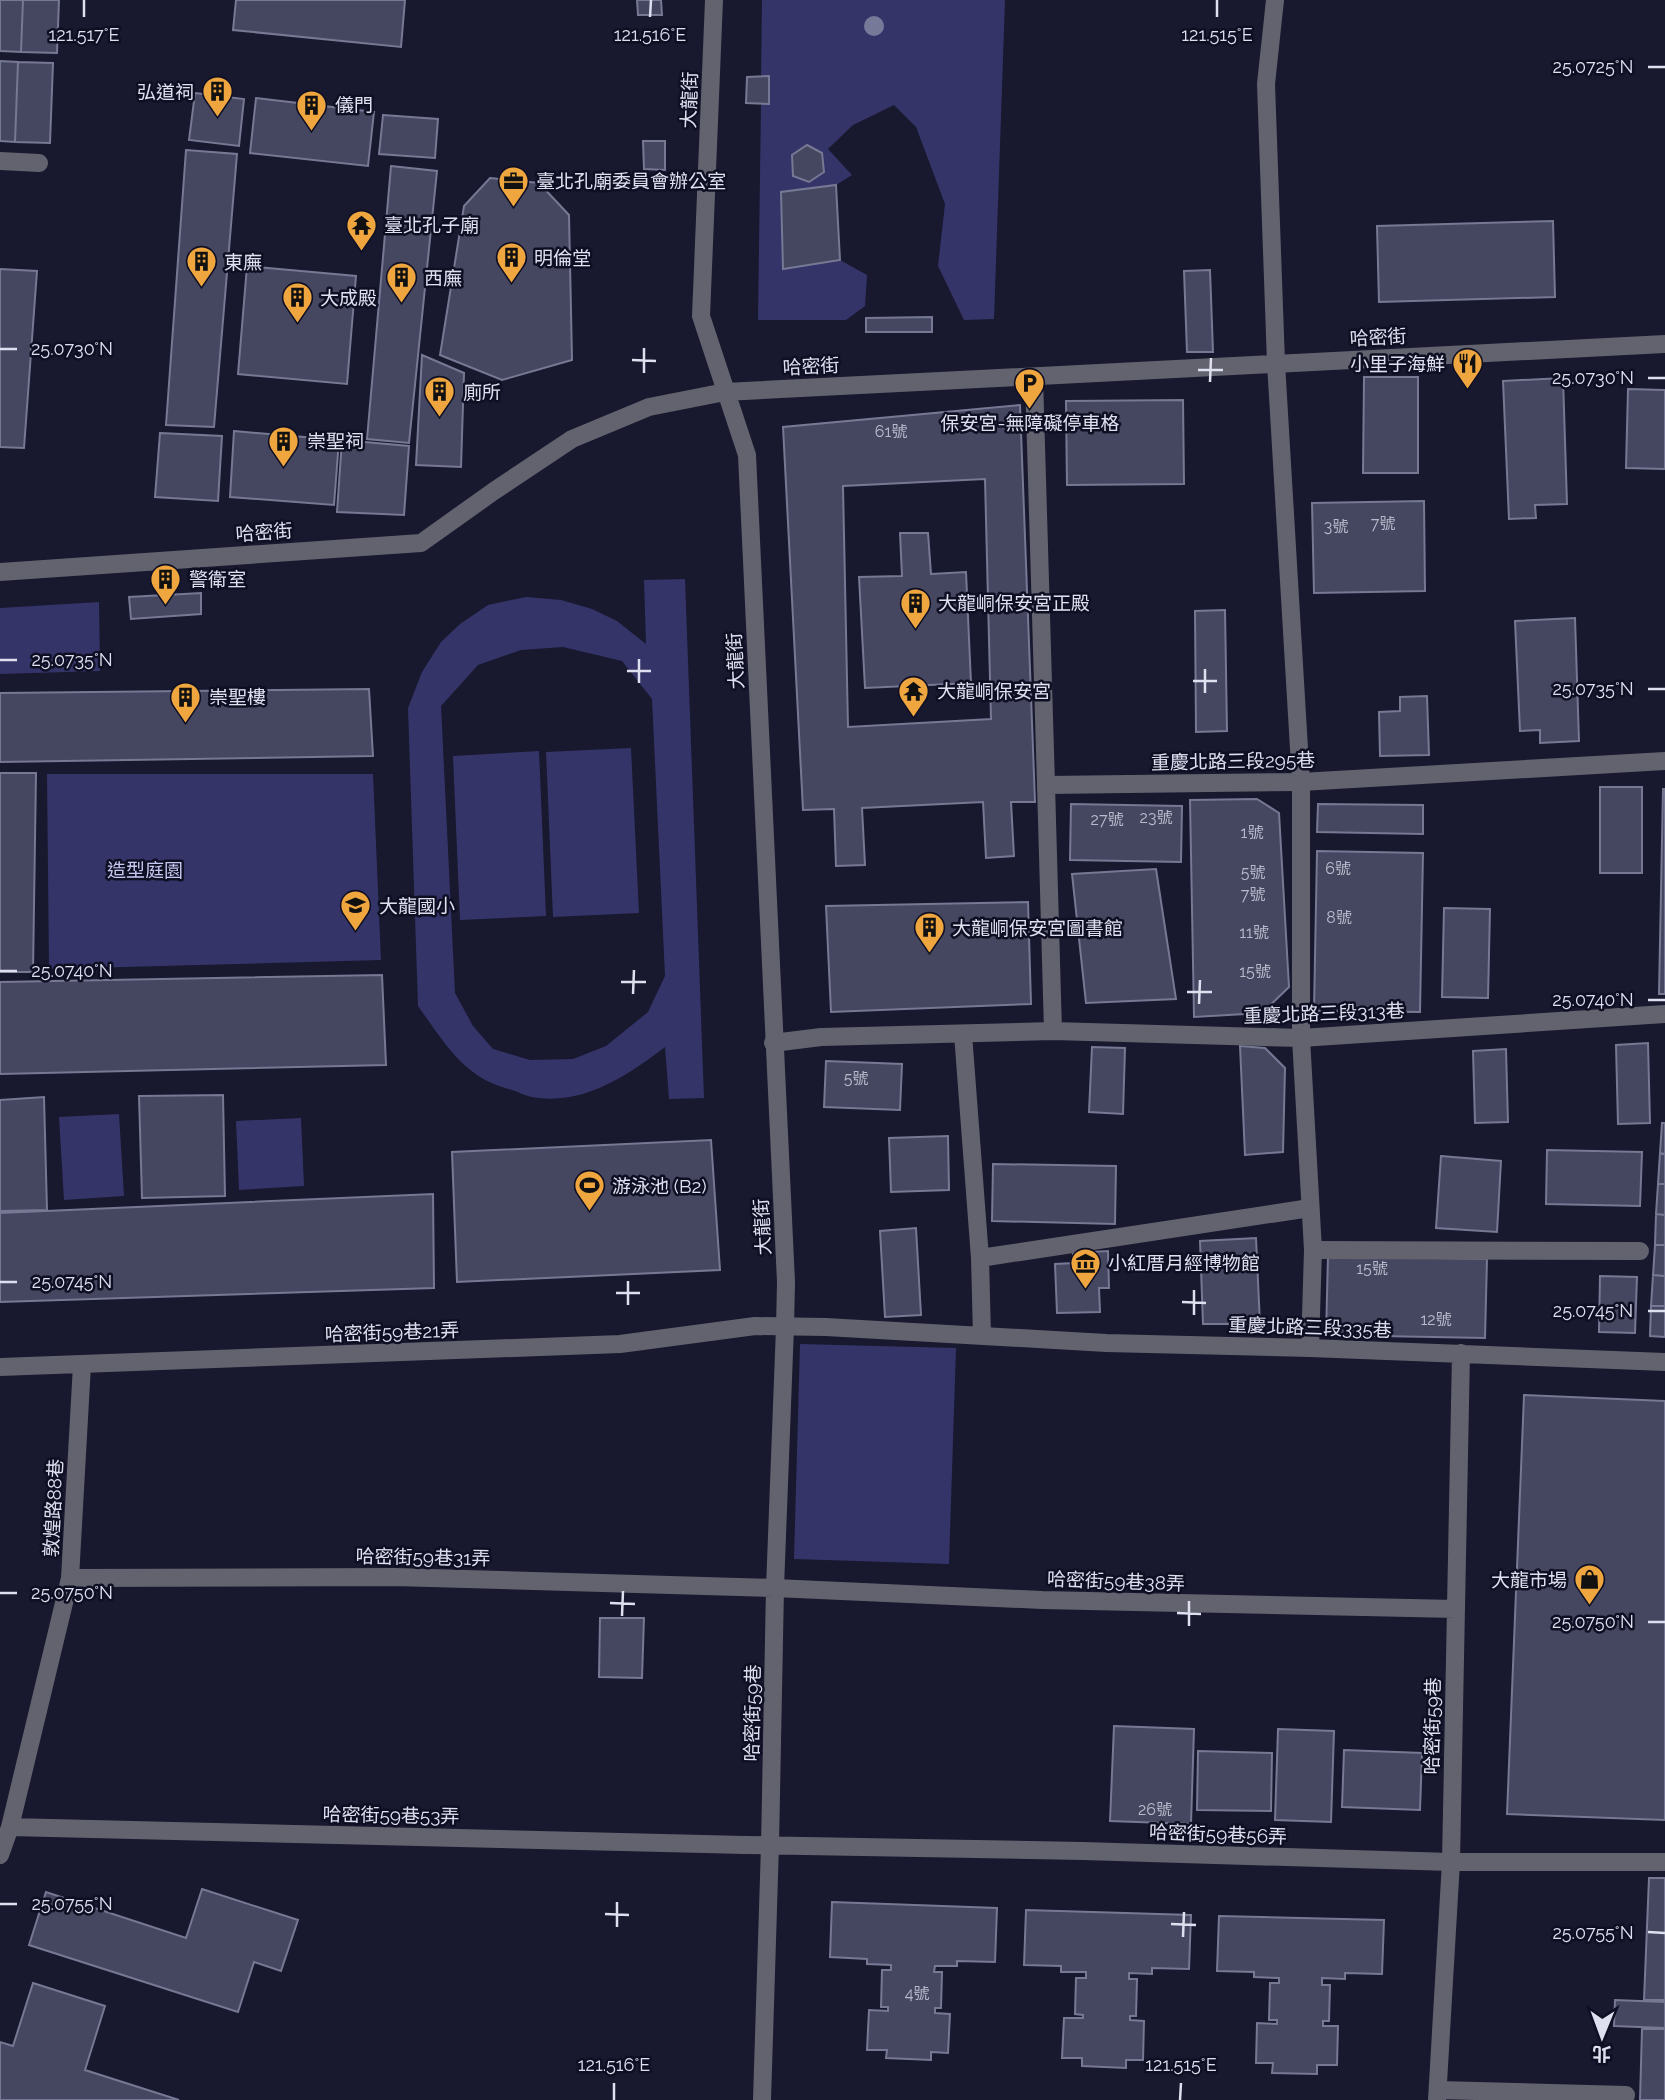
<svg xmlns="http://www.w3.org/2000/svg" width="1665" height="2100" font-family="Raleway,'Noto Sans TC',sans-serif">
<rect width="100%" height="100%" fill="#18182e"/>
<path fill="#353469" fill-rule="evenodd" d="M762 0H1005L994 319 964 320 938 266 945 204 916 127 894 105 853 125 828 149 852 175 836 185 781 193 784 269 840 260 867 275 865 306 846 320H758L761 104 769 103V77H761Z
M685 579 704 1098 669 1099 665 1047C627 1076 583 1106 532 1097 526 1096 518 1092 512 1090 498 1086 484 1081 473 1072 450 1055 434 1028 418 1006L408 708 422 672 441 642 460 624 488 605 526 597 561 600 592 609 617 621 646 644 644 580ZM563 647 622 661 652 699 665 976 648 1012 606 1046 573 1059 530 1060 493 1049 473 1026 455 993 441 706 478 665 521 650Z
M99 602 100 671 0 674V608Z
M631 748 639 913 553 917 546 752Z
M539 751 546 916 460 920 453 756Z
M47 774H373L381 960 49 969Z
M119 1114 124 1196 64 1200 59 1117Z
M301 1118 304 1186 239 1190 236 1121Z
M800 1344 956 1348 949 1564 794 1559Z"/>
<path fill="#454760" stroke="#767894" stroke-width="2" fill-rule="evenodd" d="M0 0H23L21 52 0 51Z
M23 0H59L57 53 21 52Z
M236 0H405L401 47 233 30Z
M637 0H661L662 15H638Z
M0 61 18 62 15 142 0 141Z
M18 62 53 63 50 143 15 142Z
M769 76V104L746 103 747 77Z
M195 93 244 99 239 146 189 140Z
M256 98 374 112 368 166 250 153Z
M383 115 438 119 435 158 379 154Z
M643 141H665V170L644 169Z
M807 145 822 153 824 172 809 182 793 176 792 155Z
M186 150 237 154 214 427 166 425Z
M391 166 437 171 409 443 367 439Z
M490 178 539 183 569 215 572 360 502 380 440 355 464 206Z
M836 185 840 260 783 269 781 192Z
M1553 221 1555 297 1379 302 1377 226Z
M247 266 356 276 347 384 238 374Z
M0 269 37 271 24 448 0 447Z
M1210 270 1213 352H1187L1184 271Z
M932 317V332H866V318Z
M422 355 464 373 461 467 416 465Z
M1364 377H1418V473H1363Z
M1563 378 1567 504 1535 505 1536 518 1509 519 1503 381Z
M1628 389 1665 390V469L1626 468Z
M1183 400 1184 484 1067 485 1066 401Z
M1020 405 1035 802H1011L1014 856 986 858 983 802 862 808 865 865 836 866 834 809 803 810 783 427ZM985 479 991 719 848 727 843 486Z
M234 431 339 440 334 505 230 497Z
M160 433 222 436 218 501 155 497Z
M342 440 409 446 404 515 337 512Z
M1424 501 1425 591 1314 593 1312 503Z
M900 533H928L931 574 966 572 971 683 865 688 859 577 902 576Z
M201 593V614L131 619 129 597Z
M1225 610 1227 731 1196 732 1195 611Z
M1575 618 1579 741 1540 743V730L1520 731 1515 621Z
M369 689 373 756 0 762V693Z
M1427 696 1429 755 1380 756 1379 712 1400 711V697Z
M0 773H36L33 972H0Z
M1600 787H1642V873H1600Z
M1663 789H1665V994H1659Z
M1257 799 1279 813 1289 987 1262 1013 1194 1017 1190 800Z
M1071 804 1182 806 1181 862 1070 860Z
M1318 804 1423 805V834L1317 832Z
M1317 851 1423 853 1420 1012 1314 1011Z
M1156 869 1176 999 1086 1003 1072 874Z
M1028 902 1031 1004 831 1012 826 906Z
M1444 908 1490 909 1488 998 1442 997Z
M382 975 386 1065 0 1074V982Z
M1648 1043 1650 1123 1618 1124 1616 1045Z
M1240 1046 1265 1048 1285 1068 1283 1152 1245 1155Z
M1092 1047 1125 1048 1123 1114 1089 1112Z
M1506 1049 1508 1122 1475 1123 1473 1051Z
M826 1061 902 1064 900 1110 824 1107Z
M223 1095 225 1196 142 1198 139 1096Z
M44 1097 47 1210 0 1211V1100Z
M1662 1123H1665V1154L1660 1153Z
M948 1136 949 1190 891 1192 889 1138Z
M711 1140 720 1270 457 1282 452 1152Z
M1547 1150 1642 1152 1640 1206 1546 1204Z
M1660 1153 1665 1154V1184H1658Z
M1441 1156 1501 1161 1497 1232 1436 1228Z
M993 1164 1116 1166 1115 1224 992 1221Z
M1658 1184H1665V1215L1656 1214Z
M433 1194 434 1288 0 1302V1213Z
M1656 1214 1665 1215V1245H1655Z
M916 1228 921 1315 885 1317 880 1231Z
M1256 1238 1260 1324H1203L1200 1241Z
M1655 1245H1665V1276L1653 1275Z
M1108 1251 1109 1288H1099L1100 1312 1057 1313 1055 1264 1074 1263 1073 1253Z
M1328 1256 1487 1259 1485 1338 1326 1335Z
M1653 1275 1665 1276V1306H1651Z
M1600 1276 1637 1277 1635 1333 1599 1332Z
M1651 1306H1665V1337L1650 1336Z
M1524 1395 1665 1401V1820L1507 1814Z
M600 1618H644L642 1678 599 1677Z
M1114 1726 1194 1729 1191 1824 1110 1821Z
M1278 1729 1334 1731 1331 1822 1275 1820Z
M1344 1750 1422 1753 1420 1810 1342 1807Z
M1198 1751 1272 1753 1271 1811 1197 1810Z
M1649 1878H1665V2000H1644Z
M202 1889 298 1920 281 1971 254 1962 238 2012 29 1945 46 1892 186 1938Z
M832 1902 997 1908 995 1962 957 1961V1966H935L934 1972H942L941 2008H935V2013L950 2014 948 2053 931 2052V2060L886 2058 887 2050H867L869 2010 888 2011V2007H881L882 1970H891V1965L867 1964V1959L830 1957Z
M1026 1910 1191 1915 1189 1969 1152 1968V1974L1129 1973V1979H1137L1136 2016H1130V2020L1144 2021 1143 2060H1126V2068L1082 2066V2058H1062L1064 2018H1083V2015L1075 2014 1076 1978H1086V1972H1061V1966L1024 1965Z
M1219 1916 1384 1920 1382 1974 1345 1973V1979L1322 1978V1985H1330L1329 2021H1323V2026H1338L1337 2065H1317V2074L1272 2073 1273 2063H1256L1257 2023 1277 2024V2020H1269L1270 1983H1279V1978L1254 1977V1972L1217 1971Z
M33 1983 105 2006 85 2070 179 2100H0V2042L13 2046Z
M1615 2000 1665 2002V2028L1614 2026Z
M1642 2029H1665V2100H1640Z"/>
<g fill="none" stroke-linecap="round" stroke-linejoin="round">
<path stroke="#62636f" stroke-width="18" d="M1034 377 1046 785
M1053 1031 1046 785 1301 782 1665 761
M963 1034 980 1258
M773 1043 821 1037 1053 1031 1301 1038 1665 1014
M1313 1250 1640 1251
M982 1336 980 1258 1310 1208
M0 1367 620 1344 755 1326 826 1327 1106 1343 1310 1348 1665 1362
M70 1578 395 1577 775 1588 1042 1600 1456 1609
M10 1827 745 1845 1083 1851 1451 1862H1665
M0 1855 10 1827 70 1578 82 1365
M1438 2090 1626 2095
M762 2100 770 1845 775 1588 785 1327
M1437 2100 1451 1862 1461 1353"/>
<path stroke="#62636f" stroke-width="18" d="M714 0 701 316 747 455 786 1282 785 1327
M1275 0 1266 84 1276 363 1301 782V1038L1313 1250 1310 1348
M0 161 39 163
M0 572 421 543 494 491 572 439 649 407 725 392 1665 344"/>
</g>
<circle fill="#777999" cx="874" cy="26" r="10"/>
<path fill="none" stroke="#dee0f0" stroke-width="2.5" d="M84 17V0M650 17 651 0M1217 17V0M1648 67H1665M0 349H17M632 360 656 361M1198 370H1223M644 373V348M1648 378H1665M1210 382 1211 358M0 660H17M627 671H651M1193 681H1217M639 683V659M1648 689H1665M1205 693V669M0 971H17M621 982H646M1187 992H1212M633 994 634 970M1648 1000H1665M1199 1004 1200 980M0 1282H17M616 1293H640M1182 1302 1206 1303M628 1305V1281M1648 1311H1665M1194 1315V1290M0 1593H17M610 1603 635 1604M1177 1613 1201 1614M622 1616 623 1591M1648 1622H1665M1189 1626V1601M0 1904H17M605 1914 629 1915M1171 1924 1196 1925M617 1927V1902M1648 1932 1665 1933M1183 1937 1184 1912M614 2100V2083M1180 2100 1181 2083"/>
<defs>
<symbol id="building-pin" viewBox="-11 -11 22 30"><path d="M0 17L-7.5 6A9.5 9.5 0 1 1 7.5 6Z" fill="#f0a63e" stroke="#0f0f24"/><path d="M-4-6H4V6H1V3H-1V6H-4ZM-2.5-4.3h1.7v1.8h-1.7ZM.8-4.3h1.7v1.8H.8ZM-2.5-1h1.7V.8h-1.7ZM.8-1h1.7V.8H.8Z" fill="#111"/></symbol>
<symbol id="office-pin" viewBox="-11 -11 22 30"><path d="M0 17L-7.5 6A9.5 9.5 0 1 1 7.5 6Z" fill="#f0a63e" stroke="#0f0f24"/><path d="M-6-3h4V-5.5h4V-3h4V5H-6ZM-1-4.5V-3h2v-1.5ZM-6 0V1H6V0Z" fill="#111"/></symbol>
<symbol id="temple-pin" viewBox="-11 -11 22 30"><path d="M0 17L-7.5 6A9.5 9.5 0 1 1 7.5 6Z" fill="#f0a63e" stroke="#0f0f24"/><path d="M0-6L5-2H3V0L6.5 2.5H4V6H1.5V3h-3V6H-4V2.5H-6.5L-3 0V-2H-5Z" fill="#111"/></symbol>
<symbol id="restaurant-pin" viewBox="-11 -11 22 30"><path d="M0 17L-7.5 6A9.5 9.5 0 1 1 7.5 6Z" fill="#f0a63e" stroke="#0f0f24"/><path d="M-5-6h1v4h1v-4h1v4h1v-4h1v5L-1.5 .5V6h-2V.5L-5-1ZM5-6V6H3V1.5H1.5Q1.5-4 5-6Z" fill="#111"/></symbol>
<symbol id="parking-pin" viewBox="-11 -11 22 30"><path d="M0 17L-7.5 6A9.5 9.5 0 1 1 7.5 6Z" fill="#f0a63e" stroke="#0f0f24"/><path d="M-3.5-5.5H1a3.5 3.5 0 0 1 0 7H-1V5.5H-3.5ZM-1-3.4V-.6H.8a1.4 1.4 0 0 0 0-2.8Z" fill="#111"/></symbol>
<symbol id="school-pin" viewBox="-11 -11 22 30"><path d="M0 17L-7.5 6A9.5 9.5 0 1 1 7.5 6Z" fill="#f0a63e" stroke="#0f0f24"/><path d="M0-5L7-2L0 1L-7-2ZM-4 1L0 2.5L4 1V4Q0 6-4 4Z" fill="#111"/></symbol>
<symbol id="stadium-pin" viewBox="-11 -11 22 30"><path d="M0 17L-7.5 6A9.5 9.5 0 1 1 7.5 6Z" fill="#f0a63e" stroke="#0f0f24"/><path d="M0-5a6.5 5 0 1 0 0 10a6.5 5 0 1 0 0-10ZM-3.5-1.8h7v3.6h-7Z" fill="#111"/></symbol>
<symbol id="museum-pin" viewBox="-11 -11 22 30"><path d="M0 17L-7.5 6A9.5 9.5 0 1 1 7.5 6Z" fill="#f0a63e" stroke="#0f0f24"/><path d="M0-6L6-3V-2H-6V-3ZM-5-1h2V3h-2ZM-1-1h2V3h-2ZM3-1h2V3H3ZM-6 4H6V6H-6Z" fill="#111"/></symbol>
<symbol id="shop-pin" viewBox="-11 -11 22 30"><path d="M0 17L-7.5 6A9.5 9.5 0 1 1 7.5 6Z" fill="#f0a63e" stroke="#0f0f24"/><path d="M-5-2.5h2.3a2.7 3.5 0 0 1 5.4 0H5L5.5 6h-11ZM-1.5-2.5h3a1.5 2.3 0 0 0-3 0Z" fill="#111"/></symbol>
</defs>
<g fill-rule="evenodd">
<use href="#building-pin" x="200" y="74" width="35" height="47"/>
<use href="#building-pin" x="294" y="88" width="35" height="47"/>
<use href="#office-pin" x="496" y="164" width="35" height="47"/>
<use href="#temple-pin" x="344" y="208" width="35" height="47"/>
<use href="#building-pin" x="494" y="240" width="35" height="47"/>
<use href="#building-pin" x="184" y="244" width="35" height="47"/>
<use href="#building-pin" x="384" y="260" width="35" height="47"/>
<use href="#building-pin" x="280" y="280" width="35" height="47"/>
<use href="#restaurant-pin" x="1450" y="346" width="35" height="47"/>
<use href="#parking-pin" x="1012" y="366" width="35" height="47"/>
<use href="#building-pin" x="422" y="374" width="35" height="47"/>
<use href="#building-pin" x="266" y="424" width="35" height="47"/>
<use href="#building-pin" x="148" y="562" width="35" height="47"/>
<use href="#building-pin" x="898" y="586" width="35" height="47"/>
<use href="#temple-pin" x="896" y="674" width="35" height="47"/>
<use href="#building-pin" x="168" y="680" width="35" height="47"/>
<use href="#school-pin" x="338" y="888" width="35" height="47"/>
<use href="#building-pin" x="912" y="910" width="35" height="47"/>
<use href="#stadium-pin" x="572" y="1168" width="35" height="47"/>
<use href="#museum-pin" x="1068" y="1246" width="35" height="47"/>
<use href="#shop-pin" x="1572" y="1562" width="35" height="47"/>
</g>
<g text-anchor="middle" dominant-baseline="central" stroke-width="5" stroke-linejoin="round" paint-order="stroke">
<g font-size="16" fill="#b8bacc">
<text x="891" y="431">61號</text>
<text x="1383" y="523">7號</text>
<text x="1336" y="526">3號</text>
<text x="1156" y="817">23號</text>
<text x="1107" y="819">27號</text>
<text x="1252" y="832">1號</text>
<text x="1338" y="868">6號</text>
<text x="1253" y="872">5號</text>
<text x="1253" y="894">7號</text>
<text x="1339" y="917">8號</text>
<text x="1254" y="932">11號</text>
<text x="1255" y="971">15號</text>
<text x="856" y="1078">5號</text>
<text x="1372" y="1268">15號</text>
<text x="1436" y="1319">12號</text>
<text x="1155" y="1809">26號</text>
<text x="917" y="1993">4號</text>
</g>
<g font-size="19" fill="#dee0f0" stroke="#0f0f24" text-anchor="start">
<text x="194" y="92" text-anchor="end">弘道祠</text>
<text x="335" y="105">儀門</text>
<text x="536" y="181">臺北孔廟委員會辦公室</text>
<text x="384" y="225">臺北孔子廟</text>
<text x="534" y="258">明倫堂</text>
<text x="224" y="262">東廡</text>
<text x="424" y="278">西廡</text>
<text x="320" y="298">大成殿</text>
<text x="1445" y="364" text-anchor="end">小里子海鮮</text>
<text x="463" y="392">廁所</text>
<text x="1030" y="423" text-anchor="middle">保安宮-無障礙停車格</text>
<text x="307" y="441">崇聖祠</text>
<text x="189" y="579">警衛室</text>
<text x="938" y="603">大龍峒保安宮正殿</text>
<text x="937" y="691">大龍峒保安宮</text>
<text x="209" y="697">崇聖樓</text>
<text x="379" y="906">大龍國小</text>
<text x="952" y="928">大龍峒保安宮圖書館</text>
<text x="612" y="1186">游泳池 (B2)</text>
<text x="1108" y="1263">小紅厝月經博物館</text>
<text x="1567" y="1580" text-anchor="end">大龍市場</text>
</g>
<g font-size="19" fill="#dee0f0" stroke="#0f0f24">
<text transform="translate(689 100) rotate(-88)">大龍街</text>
<text transform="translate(1378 337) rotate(-3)">哈密街</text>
<text transform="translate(811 366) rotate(-3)">哈密街</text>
<text transform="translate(264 532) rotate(-4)">哈密街</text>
<text transform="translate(735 661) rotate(-93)">大龍街</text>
<text transform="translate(1233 761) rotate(-1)">重慶北路三段295巷</text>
<text transform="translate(1324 1013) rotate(-2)">重慶北路三段313巷</text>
<text transform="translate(762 1227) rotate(-93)">大龍街</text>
<text transform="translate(1310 1327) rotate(2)">重慶北路三段335巷</text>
<text transform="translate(392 1332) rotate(-2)">哈密街59巷21弄</text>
<text transform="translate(53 1508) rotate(-87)">敦煌路88巷</text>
<text transform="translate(423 1557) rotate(1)">哈密街59巷31弄</text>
<text transform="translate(1116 1581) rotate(2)">哈密街59巷38弄</text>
<text transform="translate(752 1713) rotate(-89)">哈密街59巷</text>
<text transform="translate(1432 1726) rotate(-89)">哈密街59巷</text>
<text transform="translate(391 1815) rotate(1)">哈密街59巷53弄</text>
<text transform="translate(1218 1834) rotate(2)">哈密街59巷56弄</text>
</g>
<g font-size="19" fill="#c5c8f0" stroke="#0f0f24">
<text x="145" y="870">造型庭園</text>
</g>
</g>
<g font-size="18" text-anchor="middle" fill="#dee0f0" stroke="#0f0f24" stroke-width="5" stroke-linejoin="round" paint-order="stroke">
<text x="84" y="41">121.517°E</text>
<text x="650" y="41">121.516°E</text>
<text x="1217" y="41">121.515°E</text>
<text x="1593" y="73">25.0725°N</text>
<text x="72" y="355">25.0730°N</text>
<text x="1593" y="384">25.0730°N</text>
<text x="72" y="666">25.0735°N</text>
<text x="1593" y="695">25.0735°N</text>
<text x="72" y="977">25.0740°N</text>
<text x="1593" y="1006">25.0740°N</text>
<text x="72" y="1288">25.0745°N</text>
<text x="1593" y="1317">25.0745°N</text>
<text x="72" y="1599">25.0750°N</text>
<text x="1593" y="1628">25.0750°N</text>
<text x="72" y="1910">25.0755°N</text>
<text x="1593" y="1939">25.0755°N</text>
<text x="614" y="2071">121.516°E</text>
<text x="1181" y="2071">121.515°E</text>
</g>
<g transform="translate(1602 2037) rotate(181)" stroke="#0f0f24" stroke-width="5" paint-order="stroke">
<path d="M0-5L12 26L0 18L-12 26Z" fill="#dee0f0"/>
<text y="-10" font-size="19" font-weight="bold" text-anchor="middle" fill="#dee0f0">北</text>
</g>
</svg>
